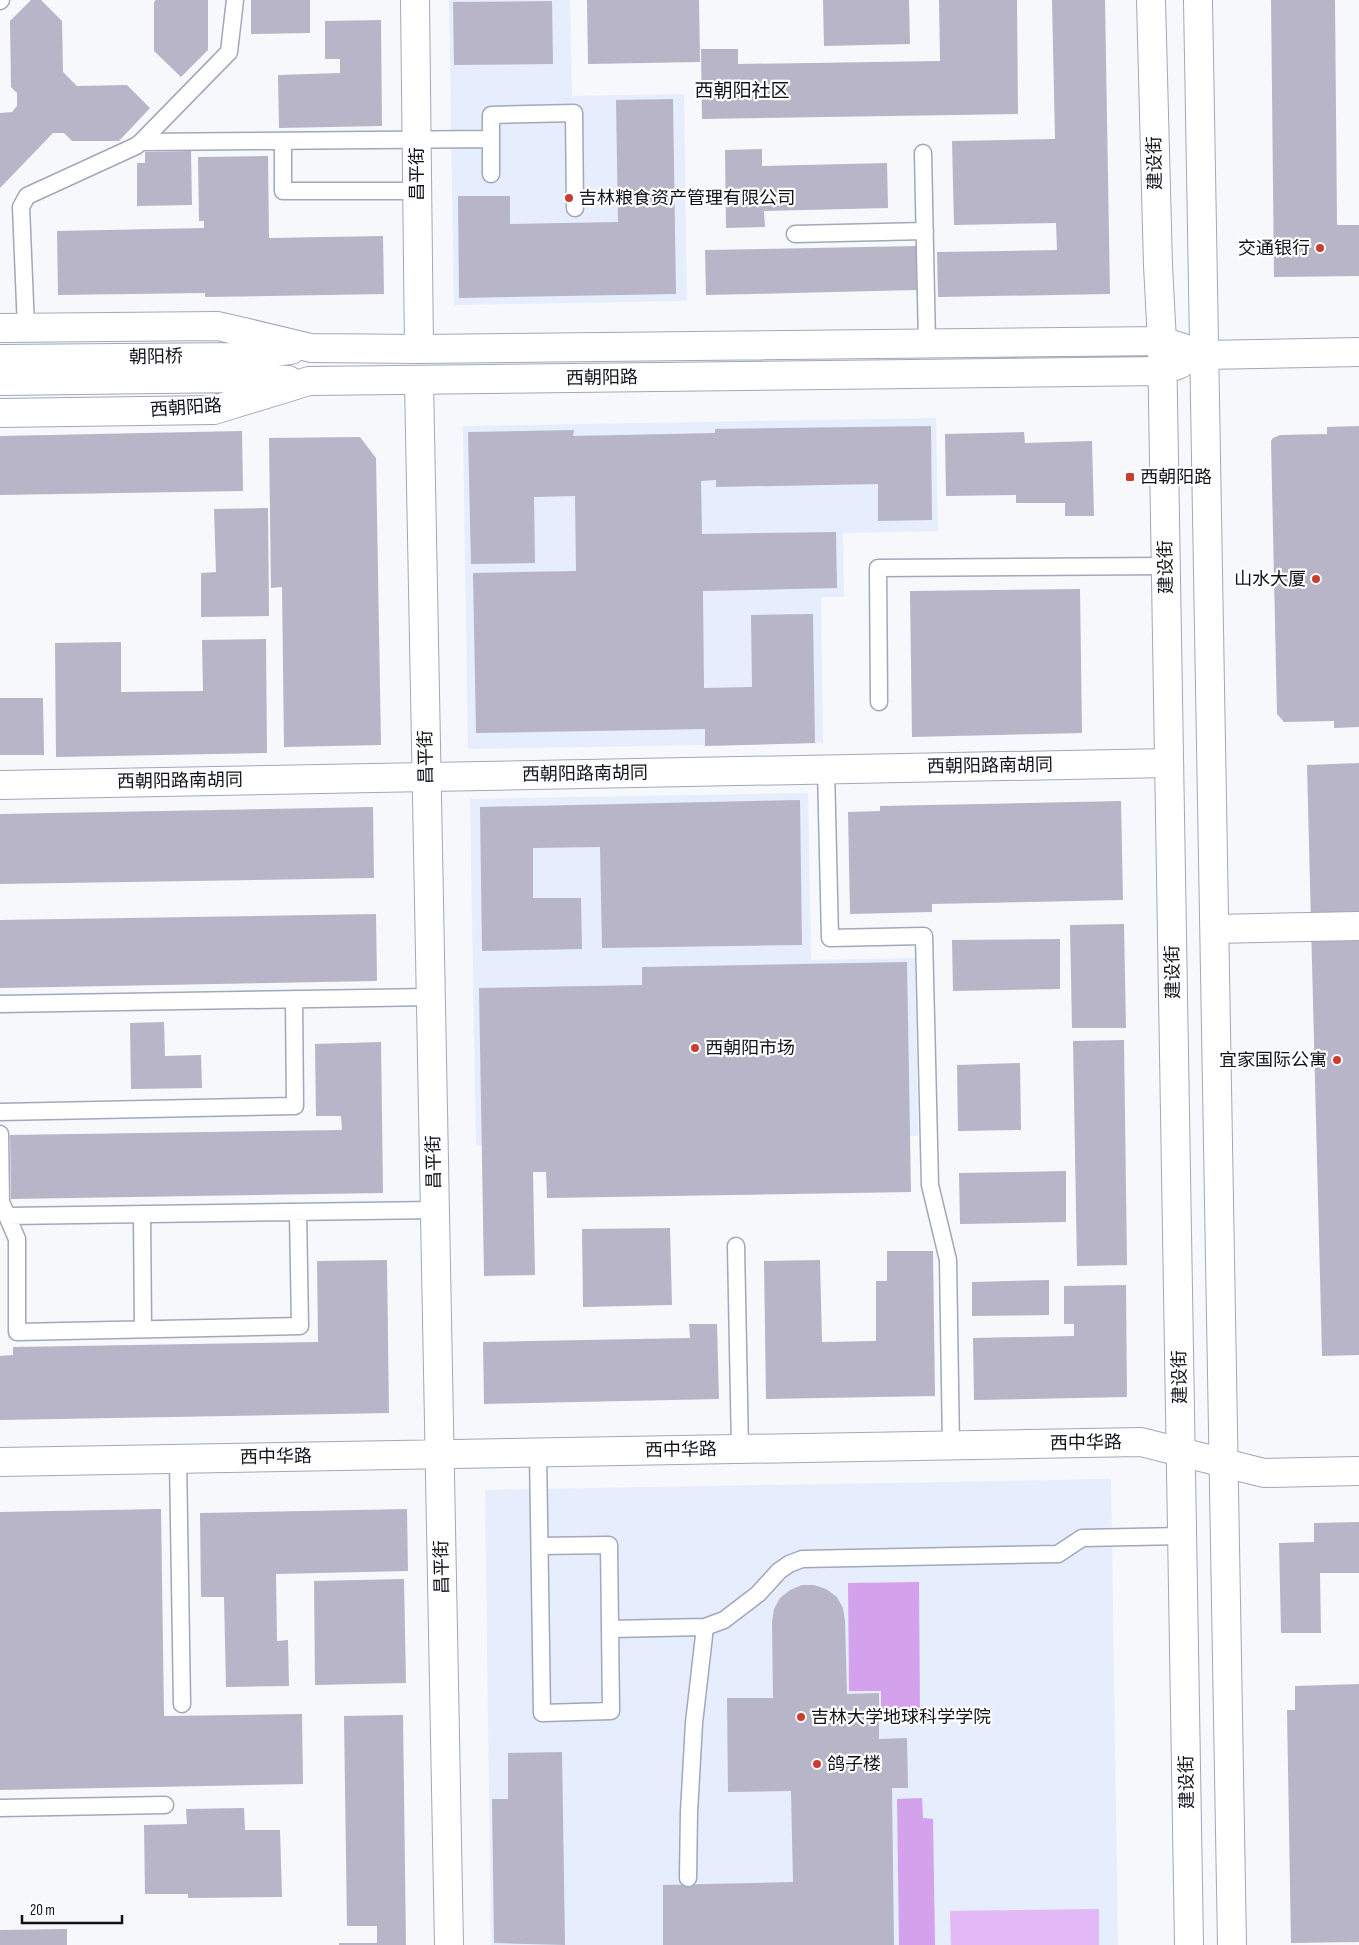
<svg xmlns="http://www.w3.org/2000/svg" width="1359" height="1945" font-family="'Sofia Sans Condensed','Noto Sans SC',sans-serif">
<rect width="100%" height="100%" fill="#f6f8fb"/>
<path fill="#e6edfc" d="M449 0H570L572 96 684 94 687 301 454 305Z
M936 418 938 531 843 533 844 597H821L823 743 468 749 463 426Z
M808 793 811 960 915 958 918 1136 476 1145 470 799Z
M1111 1479 1118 1945H491L485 1490Z"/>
<path fill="#e2b9f6" d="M1099 1909V1945H951L950 1911Z"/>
<path fill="#d4a2ec" d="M919 1582 920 1713H881V1691H849L848 1583Z
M922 1798 923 1818 933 1819 935 1945H899L897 1799Z"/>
<path fill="#b7b5c7" d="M31 0H41L62 21 63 72 77 86 127 85 150 108 119 141H72L64 133H53L0 188V113L12 112 17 106V93L11 87 10 21Z
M156 0H208V50L181 77 154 51V2Z
M251 0H310V33L251 34Z
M587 0H699L700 62 588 64Z
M823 0H909L910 44 824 46Z
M939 0H1017L1018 114 702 119 701 49H738V64L940 61Z
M1052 0H1105L1110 294 938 297 937 252 1057 250 1056 223 954 225 952 141 1055 139Z
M1271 0H1335L1337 225H1359V276L1274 277Z
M552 1 553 64 454 65 453 2Z
M381 20 382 126 279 128 278 75 340 73V59H325V21Z
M673 99 676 294 459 298 458 196H510V224L618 222 616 100Z
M762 149V166L887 163 888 208 764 211 765 227 726 228 725 150Z
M191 151 192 205 137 206V163H145V152Z
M268 156 269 238 383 236 384 294 205 297V293L58 295 57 231 204 228V221H199L198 157Z
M916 246 917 290 706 295 705 250Z
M931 426 932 520 878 521V484L716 487V480L701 481 702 534 836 532 837 588 703 591 704 688 752 687 751 615 813 614 815 743 705 746V729L476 733 473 573 576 571 575 496 534 497 535 563 471 564 468 432 574 430 573 436 715 433V429Z
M1359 426V727L1334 728V721L1284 722 1277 714 1271 441 1273 438 1280 435 1327 434V427Z
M242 431 243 491 0 495V436Z
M1024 432 1025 443 1092 441 1094 516H1065V503H1016V495L946 496 945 434Z
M360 437 376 458 381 745 284 747 282 587 271 588 269 438Z
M268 508 269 616 201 617V573L216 572 214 509Z
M1080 589 1082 733 912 737 910 591Z
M266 639 267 753 56 757 55 643 121 642V692L203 691 202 640Z
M0 698H43L44 755H0Z
M1359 763V1355L1322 1356 1307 765Z
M800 800 802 945 602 948 600 847 533 848V898H581L582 949 482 951 480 807Z
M1121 801 1123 900 932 904V912L850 914 848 812 880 811V806Z
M373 807 374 878 0 884V814Z
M376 914 377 981 0 988V920Z
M1124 924 1126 1028H1072L1070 925Z
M1060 939V989L953 991 952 940Z
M907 962 911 1192 547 1198 546 1172H533L535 1275 484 1276 479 988 642 985V967Z
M164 1022 165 1056 201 1055 202 1088 131 1089 130 1023Z
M1124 1040 1127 1265 1077 1266 1073 1041Z
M381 1042 383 1193 11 1199 10 1135 342 1130 341 1116H316L315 1044Z
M1020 1063 1021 1130 958 1131 957 1065Z
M1066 1171V1222L960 1224 959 1173Z
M670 1228 672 1305 583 1307 582 1229Z
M887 1251H933L935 1396 766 1399 764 1261 820 1260 822 1342 876 1341V1281H887Z
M387 1260 389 1413 0 1420V1356L13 1355V1347L318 1342 317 1261Z
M1049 1280V1315L972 1316V1282Z
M1126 1285 1127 1397 974 1400 973 1338 1074 1336V1324H1064V1286Z
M689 1324H717L719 1399 484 1404 483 1342 690 1338Z
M161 1509 164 1716 302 1714 303 1784 0 1790V1512Z
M407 1509 408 1571 276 1574 277 1641 288 1640 289 1686 226 1687 224 1597H201L200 1513Z
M1359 1522V1573H1320L1321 1633H1281L1279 1543 1314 1542V1523Z
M404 1579 406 1683 315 1685 314 1581Z
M802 1585H814L826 1589 837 1597 843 1608 845 1621 847 1694 879 1693V1739L907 1738 908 1788H892L894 1945H663V1885L793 1882 791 1791 728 1792 727 1698H773L772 1622 774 1609 780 1598 790 1590Z
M1359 1684V1942L1291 1943 1287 1710H1295V1686Z
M403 1715 406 1945H339V1943H377V1926H347L344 1716Z
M562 1752 565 1945 494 1943 492 1799H508V1753Z
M244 1808 245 1830H280L282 1897 188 1898V1894H145L144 1825 187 1824 186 1809Z
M67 1929V1945H0V1930Z"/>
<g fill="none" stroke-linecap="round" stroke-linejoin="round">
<defs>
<path id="service" d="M0 1 1 0
M283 141V191H417
M141 142 491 139
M923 153 927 344
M491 174V115L574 113 575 208
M795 234 925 231
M26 328 21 207 27 196 136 146 141 142 229 52 235 0
M879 702 878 568 1166 566
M826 769 830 938 924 936 930 1185 948 1260 951 1446
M0 1004 431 997
M0 1112 295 1106 294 999
M0 1134 1 1202 17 1239V1332L300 1326 298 1212
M142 1214 143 1329
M7 1216 435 1210
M736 1246 740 1449
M538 1452 542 1713 611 1711 609 1545 540 1546
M178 1459 182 1704
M610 1629 705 1627 724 1620 758 1594 779 1571 789 1564 802 1559 1058 1554 1082 1538 1182 1536
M0 1808 165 1805
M688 1878 689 1812 694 1723 705 1627"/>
<path id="minor" d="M0 785 1169 763
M1215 929 1359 926"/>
<path id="tertiary" d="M415 0 419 349
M419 380 449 1945
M0 1462 1141 1442 1264 1473 1359 1471"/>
<path id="secondary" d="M1151 0 1158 266 1162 341 1189 1945
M1198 0 1232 1945
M0 328 218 326 311 348 419 349 1162 341 1204 355 1359 352
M0 359 239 357 291 350
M0 381 239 378 288 380
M0 413 214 410 309 381 1162 371 1180 364"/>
</defs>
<use href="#service" stroke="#a0a8b9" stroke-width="19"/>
<use href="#minor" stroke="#a0a8b9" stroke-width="30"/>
<use href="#tertiary" stroke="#a0a8b9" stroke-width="30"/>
<use href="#secondary" stroke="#a0a8b9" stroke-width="30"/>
<use href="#service" stroke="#fff" stroke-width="16"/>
<use href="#minor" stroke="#fff" stroke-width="28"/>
<use href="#tertiary" stroke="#fff" stroke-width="28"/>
<use href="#secondary" stroke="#fff" stroke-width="28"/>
</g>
<g fill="#ca3d2f" stroke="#fff" stroke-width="2">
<circle cx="569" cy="198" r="5"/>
<circle cx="1320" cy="248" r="5"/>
<rect x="1125" y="472" width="10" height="10" rx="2.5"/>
<circle cx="1316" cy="579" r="5"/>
<circle cx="695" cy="1048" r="5"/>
<circle cx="1337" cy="1060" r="5"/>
<circle cx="801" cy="1717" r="5"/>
<circle cx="817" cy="1764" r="5"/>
</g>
<g text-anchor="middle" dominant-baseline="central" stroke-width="4.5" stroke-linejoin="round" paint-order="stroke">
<g font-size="18" fill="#101318" stroke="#fff">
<text transform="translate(1155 163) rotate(-91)">建设街</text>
<text transform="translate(417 174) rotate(-90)">昌平街</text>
<text transform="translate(156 357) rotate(-1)">朝阳桥</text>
<text transform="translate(602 378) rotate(-1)">西朝阳路</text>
<text transform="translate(186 408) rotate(-4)">西朝阳路</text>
<text transform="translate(1166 567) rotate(-91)">建设街</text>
<text transform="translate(426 757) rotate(-91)">昌平街</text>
<text transform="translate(990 766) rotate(-1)">西朝阳路南胡同</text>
<text transform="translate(585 774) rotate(-1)">西朝阳路南胡同</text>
<text transform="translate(180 781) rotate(-1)">西朝阳路南胡同</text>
<text transform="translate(1173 972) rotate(-91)">建设街</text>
<text transform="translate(434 1162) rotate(-91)">昌平街</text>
<text transform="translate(1180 1377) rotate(-91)">建设街</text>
<text transform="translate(1086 1443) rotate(-1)">西中华路</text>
<text transform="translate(681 1450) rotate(-1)">西中华路</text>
<text transform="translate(276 1457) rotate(-1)">西中华路</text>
<text transform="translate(442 1567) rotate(-91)">昌平街</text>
<text transform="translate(1187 1782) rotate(-91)">建设街</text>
</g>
<g font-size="18" fill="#101318" stroke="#fff" text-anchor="start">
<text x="579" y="198">吉林粮食资产管理有限公司</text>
<text x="1310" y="248" text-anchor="end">交通银行</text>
<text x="1140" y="477">西朝阳路</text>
<text x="1306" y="579" text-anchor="end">山水大厦</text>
<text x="705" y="1048">西朝阳市场</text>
<text x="1327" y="1060" text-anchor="end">宜家国际公寓</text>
<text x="811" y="1717">吉林大学地球科学学院</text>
<text x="827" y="1764">鸽子楼</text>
</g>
<g font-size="19" fill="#101318" stroke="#fff">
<text x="742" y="91">西朝阳社区</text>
</g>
</g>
<path d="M22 1915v8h100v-8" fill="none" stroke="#101318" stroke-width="2.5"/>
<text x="30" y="1915" font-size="15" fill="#101318" stroke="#ffffff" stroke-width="4" paint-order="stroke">20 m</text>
</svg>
